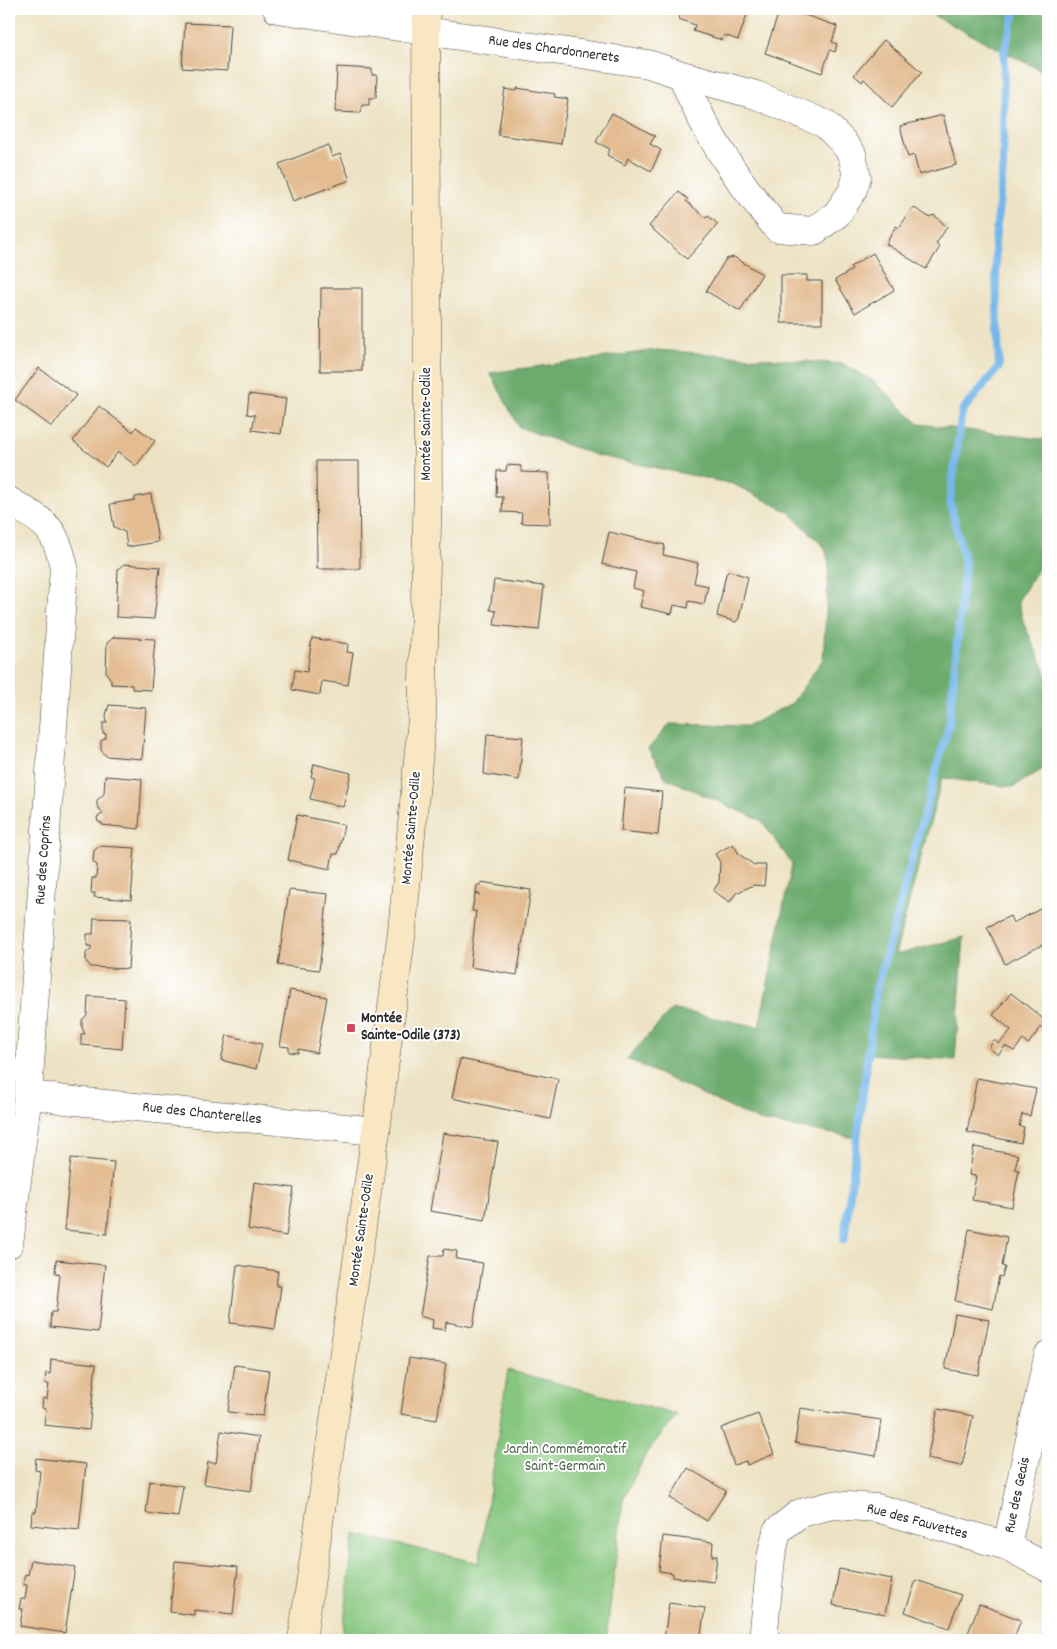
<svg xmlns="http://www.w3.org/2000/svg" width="1057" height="1649" font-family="Dekko,sans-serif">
<rect width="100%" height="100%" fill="#fff"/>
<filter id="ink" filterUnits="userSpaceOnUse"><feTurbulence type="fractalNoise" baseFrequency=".02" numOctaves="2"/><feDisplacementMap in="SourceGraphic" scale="10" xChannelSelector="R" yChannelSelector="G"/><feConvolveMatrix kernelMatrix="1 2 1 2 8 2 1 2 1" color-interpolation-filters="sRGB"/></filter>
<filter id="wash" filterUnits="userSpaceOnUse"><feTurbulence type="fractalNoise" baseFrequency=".0096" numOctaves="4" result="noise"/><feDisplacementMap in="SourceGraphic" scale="20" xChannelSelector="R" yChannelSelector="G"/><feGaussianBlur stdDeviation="1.12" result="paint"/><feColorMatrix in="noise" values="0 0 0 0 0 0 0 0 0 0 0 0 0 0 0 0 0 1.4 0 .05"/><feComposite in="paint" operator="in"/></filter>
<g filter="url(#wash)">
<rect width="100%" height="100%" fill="#ede3c4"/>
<path fill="#86c67e" stroke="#587854" d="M508 1370 677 1415 647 1452 623 1500 606 1640H342L354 1534 479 1563Z"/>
<path fill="#6cab6d" stroke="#4c6b4c" d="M921 9H1048V74Z
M657 350 844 364 873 381 919 424 1048 440V563H1042L1018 601 1024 624 1048 677V766L1013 787 942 778 895 955 964 937 955 1060 870 1054 856 1138 759 1121 627 1059 672 1009 759 1027 792 864 762 821 666 778 648 749 670 724 748 726 792 703 823 659 829 564 825 548 789 512 733 484 595 455 519 427 490 373Z"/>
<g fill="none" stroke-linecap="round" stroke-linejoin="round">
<path stroke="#76b7ea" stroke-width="8" d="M844 1240 876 991 949 724 965 564 950 502 962 411 999 367 995 242 1003 168 1004 51 1016 9"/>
</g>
<g id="blocks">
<path fill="#e3bc92" d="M682 9H749L738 40 724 35 722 40 693 31 695 25 679 19Z
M780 9H787L837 26 832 42 837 44 835 52 830 50 822 73 765 53Z
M185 23 230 25 227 71 182 68Z
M884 40 922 72 892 107 864 79 862 82 854 75Z
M337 67 372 69V75H377L376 98H369V105H362L361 113 335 112Z
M517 88 555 94 554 97 568 99 561 144 498 135 505 89 517 91Z
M612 113 655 136 650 144 661 150 651 171 628 158 625 165 607 155 610 149 596 142Z
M943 115 956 165 919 175 914 155 908 157 900 126Z
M328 145 332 157 340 154 350 180 293 201 279 164Z
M679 192 688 199 686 201 706 218 708 216 718 224 687 259 649 226Z
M913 207 929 217 934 215 947 227 936 244 940 247 926 269 886 244 896 226 899 228Z
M873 253 894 290 855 313 835 280 852 270 850 267Z
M734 257 762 274 740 311 706 291 726 259Z
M781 275H807V281H822V323H781Z
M321 288H362V371H320Z
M39 368 76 395 52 427 15 400Z
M249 394 286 399 281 434 252 430 255 415 247 414Z
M99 406 133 432 136 427 155 441 136 466 118 452 106 467 73 441Z
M316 461H359L360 569H317Z
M507 465 521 466V472L549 473 550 524 521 523 522 513 502 512 503 497H496L497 471H506Z
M151 494 158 542 127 547 125 532 114 527 110 504 135 500V497Z
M609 532 665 545 663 555 698 563 694 583 708 586 704 604 689 601 688 608 674 605 672 614 640 607 644 591 633 588 636 572 602 564Z
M124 564 160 567 154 619 116 617 118 569Z
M729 571 748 577 739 618 736 622 717 616 726 574Z
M494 580 544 586 539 630 494 625 496 611 490 610Z
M114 637 155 639 151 690 132 689V685L111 684V680L106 673 107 643Z
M312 638 348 644 347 652 353 653 348 685 322 681 320 695 292 690 295 670 307 672Z
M109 705 146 708 142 759 106 756 101 750V741L106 738V734H103V723H107L106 715Z
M487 734 523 737 519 780 484 774Z
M314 764 351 773 343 807 310 799 315 778 311 777Z
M105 776 142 779 139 829 102 825V823L98 822 97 817 103 814 97 806V800L104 794Z
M625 788 662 792 658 835 621 831Z
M297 815 344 825 338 854H333L330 869 288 860Z
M733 844 739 854 754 865H766L764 886 754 885 736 893 730 902 713 891 719 882 720 862 715 854Z
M99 846 135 848 131 900 94 897 95 893H91L92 878H96L97 865 93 862 94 851Z
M481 882 531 890 517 975 470 967 476 911H472L475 894 480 895 476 893 477 885H481Z
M289 890 328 894 319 970 278 965Z
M1048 905V953L1044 944 1005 964 987 927 1010 916 1013 923Z
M94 918 131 919 128 969 91 967 86 961V953L91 949V946H87V934H93Z
M290 990 327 997 317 1053 298 1049V1053L289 1052V1047L280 1046Z
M1011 993 1046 1021 1028 1044 1023 1040 1014 1051 1005 1046 998 1055 989 1048 994 1040 999 1044 1011 1030 993 1015Z
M88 996 125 999 122 1049 81 1045V1034H85L82 1028V1020L87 1015Z
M227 1035 262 1044 256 1069 221 1060Z
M460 1059 558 1079 550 1119 452 1098Z
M977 1078 1036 1089 1030 1116 1022 1114 1019 1126 1024 1127 1021 1143 967 1132Z
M443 1133 498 1142 485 1220 430 1211Z
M974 1147 1018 1155 1015 1169 1019 1170 1012 1207 972 1200 976 1176 969 1175Z
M71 1158 114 1162 107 1234 64 1230Z
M254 1182 294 1188 286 1236 248 1229Z
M969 1229 1007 1237 1002 1266 1005 1267 1002 1277 999 1276 993 1309 955 1301Z
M444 1249 457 1251 456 1259 483 1263 473 1327 446 1322 445 1330 432 1328 433 1320 420 1316 430 1256H443Z
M56 1260 105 1265 98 1332 50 1327 51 1312H56L60 1274 55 1273Z
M237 1265 278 1271 276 1286H281L275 1329 230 1323Z
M955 1314 989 1320 978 1375 945 1369Z
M409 1358 446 1364 437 1420 401 1414Z
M51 1359 96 1364 89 1430 44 1425 46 1409 42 1408 43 1398 47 1399 49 1384H45L46 1373 50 1374Z
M235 1365 269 1370 263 1416 228 1412Z
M800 1408 881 1420 876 1456 795 1443Z
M938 1409 973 1416 962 1466 927 1459Z
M758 1414 774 1454 747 1465 746 1461 734 1465 721 1428Z
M221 1431 259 1437 251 1491 204 1484 208 1462 216 1463Z
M36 1458 86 1464 79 1530 31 1525 32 1512H36L40 1471 35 1470Z
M688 1468 726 1491 707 1521 670 1498Z
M150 1481 183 1486 178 1517 146 1513Z
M663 1536 713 1542 712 1556H717L714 1582 673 1577V1573L659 1571Z
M31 1560 75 1567 65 1633 20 1626 23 1609H19L21 1599H25L27 1585 23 1584 25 1574 28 1575Z
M175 1561 238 1567 233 1614 194 1610V1615L170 1612Z
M839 1569 892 1579 885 1614 833 1605Z
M916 1580 961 1595 949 1628 905 1612Z
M669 1603 705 1608 700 1640H664Z
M979 1604 1021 1620 1013 1640H977L967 1636Z"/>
</g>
</g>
<g filter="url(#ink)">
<use href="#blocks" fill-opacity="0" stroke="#484742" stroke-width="1"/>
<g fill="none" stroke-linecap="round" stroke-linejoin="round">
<defs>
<path id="minor" d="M277 9 648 64 682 75C702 129 740 184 777 228L814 231 837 214 852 192 857 177 852 154 842 141 825 124 756 95 682 75
M9 501C44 522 55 525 64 567L28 1094 9 1244
M28 1094 65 1100 376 1131
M1007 1546 1048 1356
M763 1640 771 1558 777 1531 800 1513 833 1505 877 1508 1007 1546 1048 1568"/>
<path id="secondary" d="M302 1640 376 1131 402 930 422 718 428 486 426 9"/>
</defs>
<use href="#minor" stroke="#484742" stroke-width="29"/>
<use href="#secondary" stroke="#484742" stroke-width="29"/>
<use href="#minor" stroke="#fff" stroke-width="28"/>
<use href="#secondary" stroke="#f9e7c3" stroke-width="28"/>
</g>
</g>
<rect fill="#d1495b" stroke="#fff" stroke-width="2" x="346" y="1023" width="10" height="10" rx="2.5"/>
<g text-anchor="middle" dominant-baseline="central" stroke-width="4" stroke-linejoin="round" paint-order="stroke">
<g font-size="15" fill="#2b2b2b" stroke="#fff">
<text transform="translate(554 50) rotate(8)">Rue des Chardonnerets</text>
<text transform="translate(427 424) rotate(-90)">Montée Sainte-Odile</text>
<text transform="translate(412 828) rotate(-85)">Montée Sainte-Odile</text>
<text transform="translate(44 860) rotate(-86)">Rue des Coprins</text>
<text transform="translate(202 1114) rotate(6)">Rue des Chanterelles</text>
<text transform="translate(362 1230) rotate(-82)">Montée Sainte-Odile</text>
<text transform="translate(1018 1495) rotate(-78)">Rue des Geais</text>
<text transform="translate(917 1522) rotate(15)">Rue des Fauvettes</text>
</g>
<g font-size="15" font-weight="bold" fill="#2b2b2b" stroke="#fff" text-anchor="start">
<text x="361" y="1019">Montée<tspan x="361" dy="17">Sainte-Odile (373)</tspan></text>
</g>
<g font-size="15" fill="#4b6148" stroke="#fff">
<text x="565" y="1450">Jardin Commémoratif<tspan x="565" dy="17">Saint-Germain</tspan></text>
</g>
</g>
<rect width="1057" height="1649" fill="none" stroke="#fff" stroke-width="30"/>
</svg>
